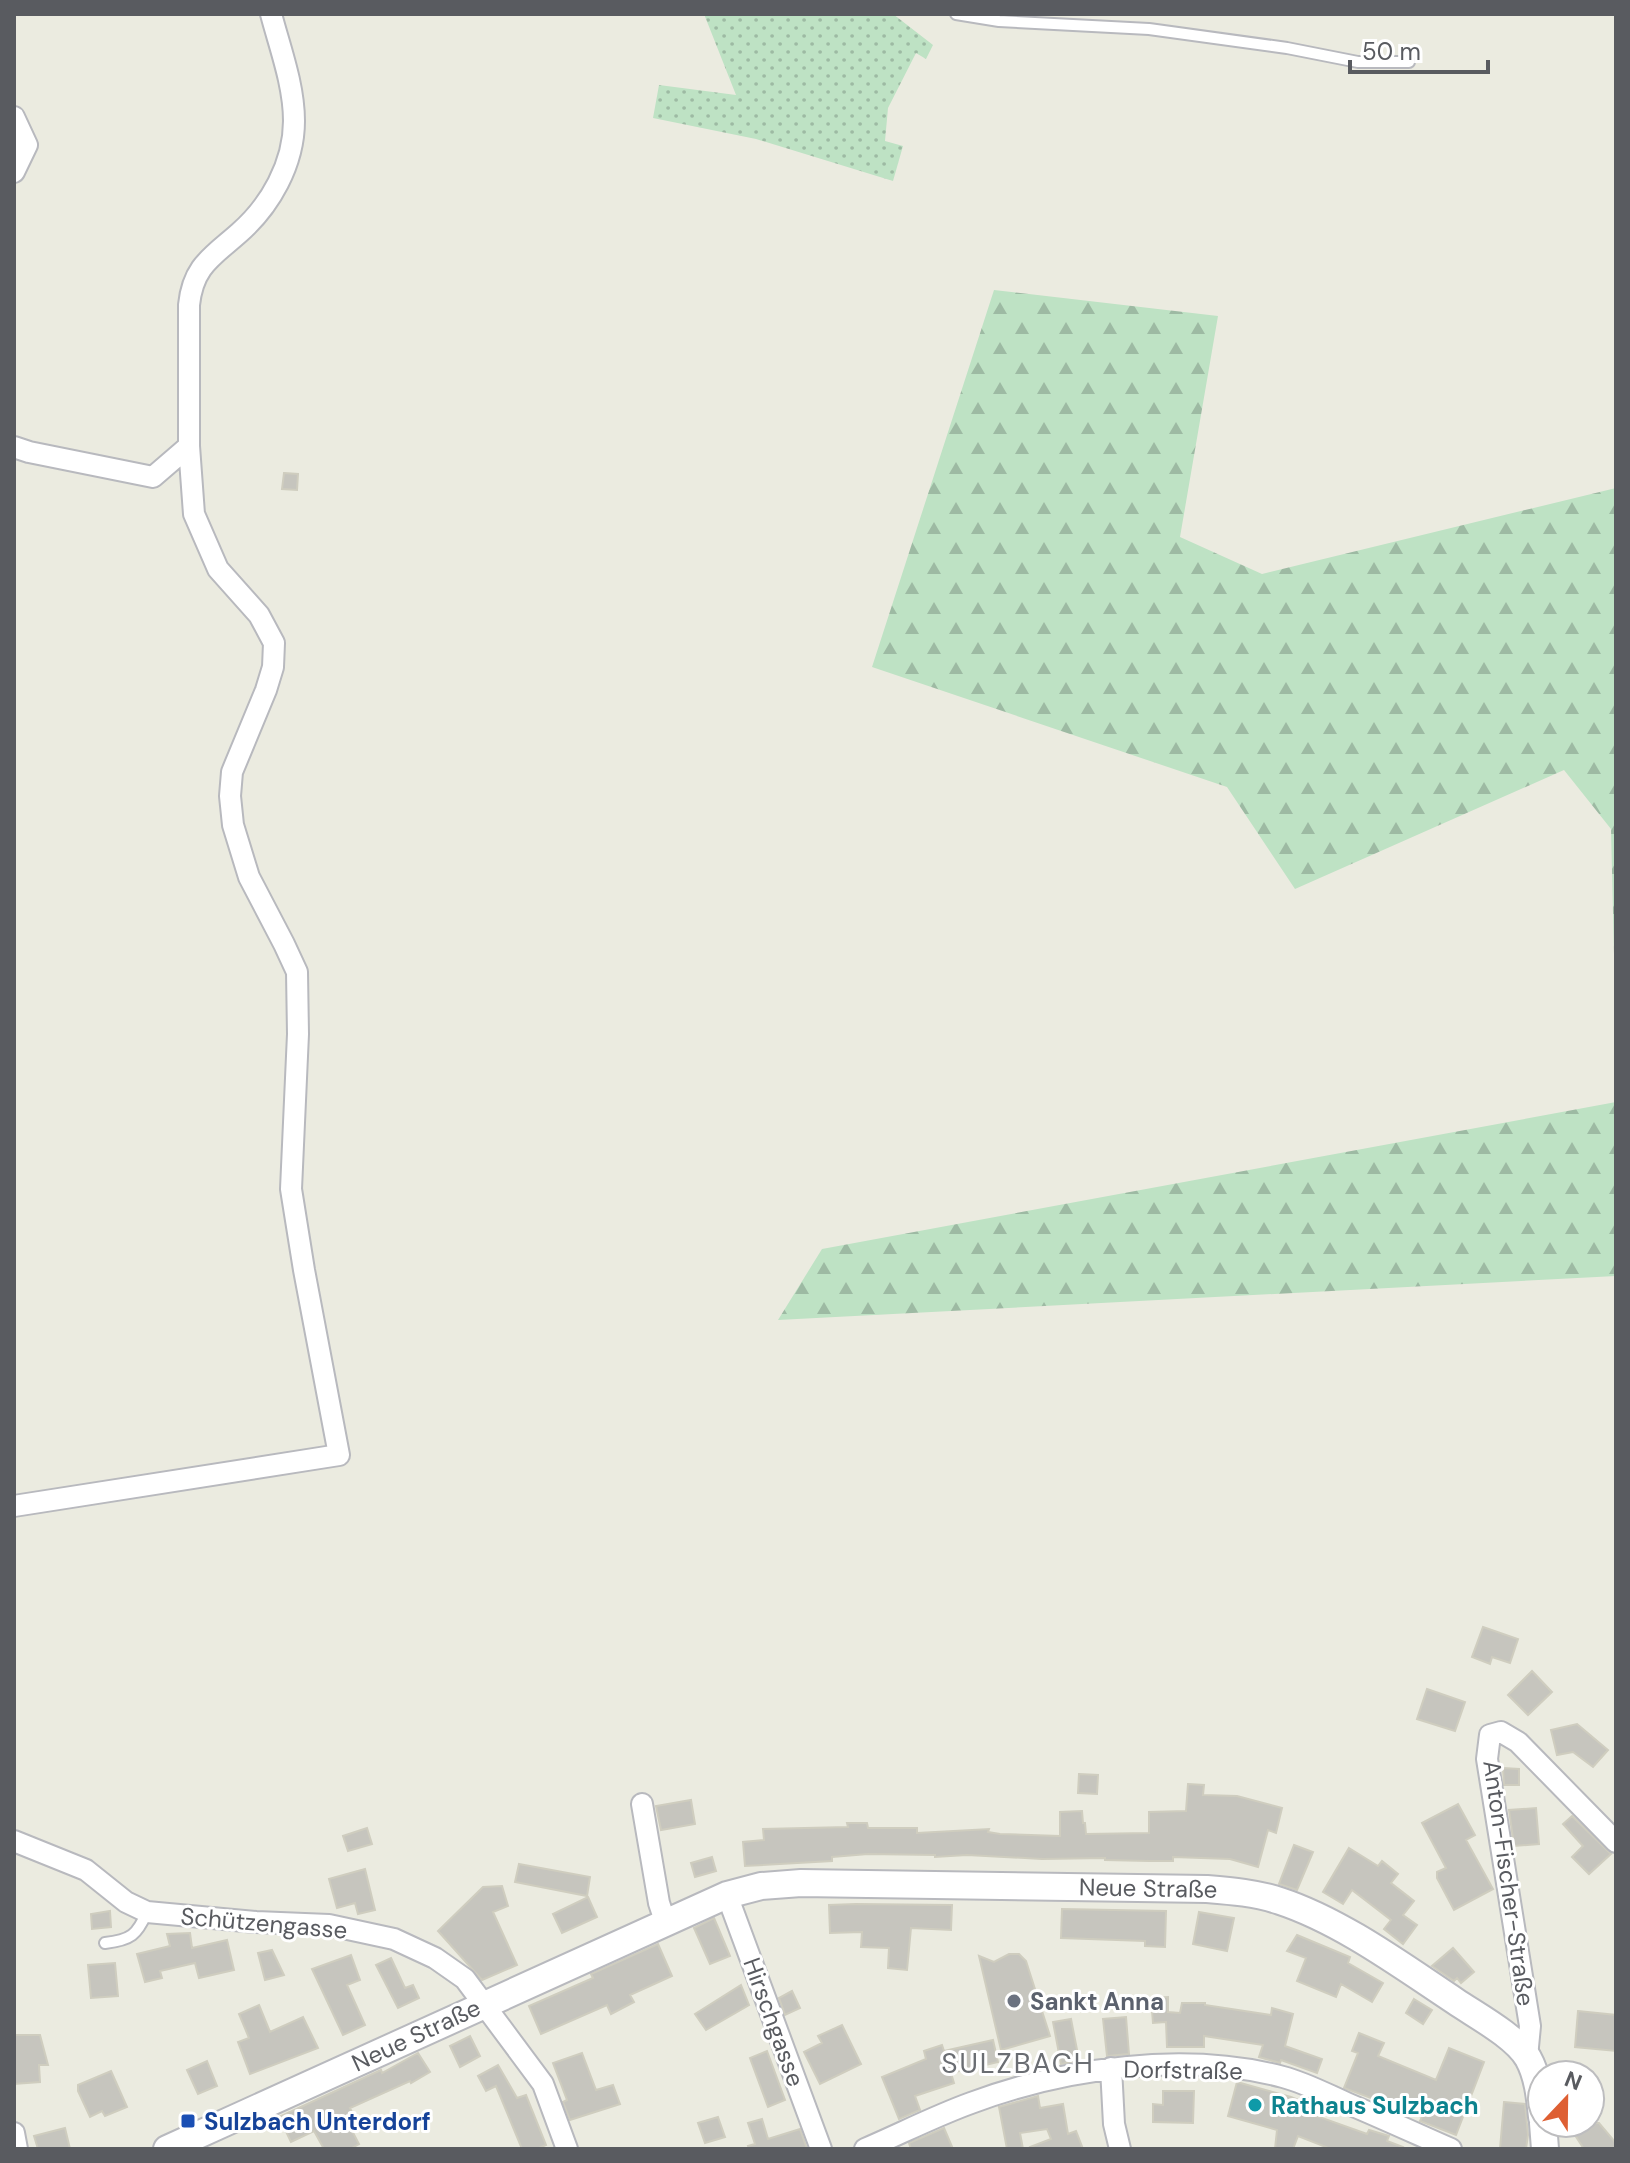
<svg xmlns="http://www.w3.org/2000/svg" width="1630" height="2163" font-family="'DM Sans',sans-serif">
<defs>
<pattern id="grass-dots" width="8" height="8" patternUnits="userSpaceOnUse" patternTransform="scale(2)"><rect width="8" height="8" fill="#bee2c4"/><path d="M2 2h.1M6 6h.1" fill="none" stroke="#9dbaa3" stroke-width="1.8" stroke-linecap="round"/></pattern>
<pattern id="forest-firs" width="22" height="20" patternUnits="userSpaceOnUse" patternTransform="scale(2)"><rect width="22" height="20" fill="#bee2c4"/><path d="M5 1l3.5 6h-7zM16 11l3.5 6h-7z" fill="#9dbaa3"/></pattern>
</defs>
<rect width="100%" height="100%" fill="#ebebe0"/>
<path fill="url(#grass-dots)" d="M704 14H893L933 45 926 59 916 53 888 108 885 141 903 146 893 181 756 139 653 118 659 85 736 95Z"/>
<path fill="url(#forest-firs)" d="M994 290 1218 316 1180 537 1262 574 1616 488V1038L1611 829 1564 770 1295 889 1227 787 872 667Z
M1616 1102V1276L778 1320 822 1249Z"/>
<path fill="#c6c5be" stroke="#cfcdbf" stroke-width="2" d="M284 473 298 474 297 490 282 489Z
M1483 1627 1518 1639 1510 1663 1492 1657 1490 1664 1472 1657Z
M1532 1671 1552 1692 1528 1715 1508 1695Z
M1427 1689 1465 1702 1455 1731 1417 1719Z
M1577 1724 1608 1750 1593 1767 1573 1752 1557 1755 1551 1730Z
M1503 1768 1519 1769V1785H1504Z
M1079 1774 1098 1775 1097 1794 1078 1793Z
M1188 1784 1204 1785 1203 1795 1237 1796 1282 1808 1276 1833 1268 1830 1258 1867 1230 1859 1173 1857V1861H1149L1105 1860V1858L1042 1859 967 1855 935 1857V1855L868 1854 832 1857V1861L745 1866 743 1842 764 1840 763 1829 848 1827 847 1823H867L868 1828H917V1833L989 1829 988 1832 1000 1834 1060 1836V1812L1082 1811 1083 1823H1085L1086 1834 1149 1833V1812L1186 1811Z
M691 1800 695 1824 661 1830 656 1806Z
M1458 1804 1475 1835 1466 1840 1493 1889 1454 1910 1437 1878V1872L1446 1868 1422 1823Z
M1536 1808 1539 1844 1514 1846 1509 1810Z
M1572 1816 1611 1854 1589 1874 1572 1857 1583 1846 1563 1824Z
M367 1828 372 1844 348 1851 343 1836Z
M1294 1845 1313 1852 1297 1890 1279 1884Z
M1349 1848 1378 1866 1382 1861 1398 1874 1391 1883 1414 1901 1403 1915 1417 1925 1403 1944 1384 1929 1391 1920 1352 1890 1343 1904 1323 1892Z
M712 1857 716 1871 695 1877 691 1863Z
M519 1864 590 1877 587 1896 515 1882Z
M365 1869 375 1910 358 1914 355 1903 337 1908 329 1879Z
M502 1886 508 1906 493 1912 517 1965 482 1980 438 1931 483 1887Z
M588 1897 597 1917 562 1933 553 1914Z
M856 1904 952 1905 951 1930 911 1928 907 1970 888 1968 889 1948 861 1947 862 1932 830 1933 829 1905Z
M1062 1909 1166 1911 1165 1947 1145 1946V1941L1061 1938Z
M110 1911 111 1927 92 1929 91 1914Z
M1199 1912 1234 1918 1227 1951 1193 1944Z
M714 1918 730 1956 710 1964 694 1928Z
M190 1933 192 1948 227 1940 234 1970 199 1978 195 1963 160 1971 162 1978 145 1982 137 1954 170 1946 167 1934Z
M1297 1935 1350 1957 1348 1963 1383 1983 1372 2002 1341 1984 1336 1997 1297 1981 1306 1958 1287 1951Z
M658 1944 672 1976 630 1995 634 2002 611 2014 607 2005 541 2034 529 2006 593 1978 591 1974Z
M1453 1948 1474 1972 1461 1983 1457 1978 1454 1981 1432 1966Z
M272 1950 284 1975 265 1980 258 1953Z
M1009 1954H1019L1026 1961 1050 2036 1001 2050 979 1956 994 1962Z
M351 1955 360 1980 347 1985 365 2025 343 2035 312 1969Z
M391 1958 405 1988 413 1985 419 1998 398 2008 376 1965Z
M115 1963 118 1996 91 1998 88 1965Z
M741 1985 749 2005 706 2030 695 2014Z
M792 1991 800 2008 785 2015 779 1998Z
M1168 1997V2012L1180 2013 1182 2003H1205V2005L1271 2015 1272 2008 1293 2014 1285 2046 1322 2059 1317 2073 1281 2060 1280 2063 1259 2057 1263 2045 1204 2036V2047H1167L1166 2022 1153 2023 1151 1998Z
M1414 1999 1432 2010 1423 2024 1406 2013Z
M259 2005 270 2032 303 2017 318 2048 250 2074 238 2042 249 2038 239 2014Z
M1578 2011 1616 2015V2051L1575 2047Z
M1126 2017 1129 2054 1107 2056 1103 2019Z
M1071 2019 1079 2060 1061 2064 1053 2022Z
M842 2025 861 2064 820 2084 804 2052 822 2043 818 2036Z
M1359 2033 1384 2043 1378 2056 1436 2080 1449 2048 1484 2062 1456 2135 1420 2121 1422 2117 1344 2088 1358 2053 1352 2051Z
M14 2035H40L48 2065H39L40 2082 14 2084Z
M470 2036 480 2056 460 2067 450 2046Z
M993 2040 998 2062 951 2073 954 2083 915 2096 920 2110 899 2119 882 2077 926 2059 924 2051 942 2045 944 2051Z
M767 2051 785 2100 768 2107 750 2058Z
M418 2053 430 2072 411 2083 410 2081 350 2108 355 2119 348 2123 359 2144 350 2149H324L314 2131 291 2142 279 2117 381 2070 382 2073Z
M582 2053 596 2090 613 2085 620 2104 570 2120 563 2102 567 2100 553 2063Z
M207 2061 217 2086 198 2094 187 2070Z
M498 2065 517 2098 526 2095 546 2145 537 2149H522L496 2086 486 2091 478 2076Z
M111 2071 127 2107 105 2116 102 2111 90 2117 78 2091V2085Z
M1237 2082 1291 2097 1311 2105 1308 2113 1367 2134 1369 2130 1389 2136 1387 2141 1403 2147 1402 2149H1331L1298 2136 1293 2149H1275L1277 2130 1228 2116Z
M1163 2091H1194L1193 2123 1153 2122V2104L1163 2105Z
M1038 2096 1040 2108 1063 2104 1068 2134 1076 2131 1083 2149H1031L1030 2147 1051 2139 1047 2129 1020 2133 1023 2149H1007L999 2107Z
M1504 2102 1525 2104 1528 2135 1526 2149H1500Z
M718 2117 725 2137 705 2143 698 2123Z
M762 2119 768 2139 800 2129 807 2149H749L748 2146 755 2144 748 2123Z
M1567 2123H1599L1616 2143V2149H1584Z
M65 2128 70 2149H38L34 2136Z
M944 2128 953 2149H911L909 2143Z"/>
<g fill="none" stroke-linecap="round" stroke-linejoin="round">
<defs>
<path id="service" d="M956 14 999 21 1149 29 1287 48 1358 62H1409
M105 1943C131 1940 137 1935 147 1912"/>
<path id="minor" d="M14 117 27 145 14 172
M14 447 29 452 153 477 189 446
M14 1506 339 1455 304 1270 291 1189 298 1034 297 972 284 944 249 877 233 825 230 796 232 772 266 690 273 667 274 643 259 615 218 569 194 514 189 446V305C193 266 212 257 239 233 270 206 294 164 294 121 294 85 280 48 271 14
M642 1804 659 1903 665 1921
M14 1841 86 1870 126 1902 147 1912 256 1922 329 1925 394 1939 435 1958 465 1979 543 2084 567 2149
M727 1895 821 2149
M1527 2057 1530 2026 1487 1759 1490 1735 1501 1732 1518 1742 1616 1842
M1111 2068 1114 2124 1120 2149
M14 2133 17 2149
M865 2149C900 2134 935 2116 971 2103 1065 2068 1184 2051 1283 2077 1306 2083 1328 2095 1351 2105 1384 2119 1417 2134 1451 2149"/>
<path id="tertiary" d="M1543 2123 1545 2149
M167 2149 727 1895 761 1886 801 1883 1207 1889C1232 1891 1256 1893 1280 1901 1341 1921 1402 1966 1455 2001 1477 2016 1515 2036 1528 2058 1538 2076 1540 2097 1542 2117"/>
</defs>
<use href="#service" stroke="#b8b9be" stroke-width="14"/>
<use href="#minor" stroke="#b8b9be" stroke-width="24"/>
<use href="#tertiary" stroke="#b8b9be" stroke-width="30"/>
<use href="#service" stroke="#fff" stroke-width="10"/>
<use href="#minor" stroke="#fff" stroke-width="20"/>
<use href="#tertiary" stroke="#fff" stroke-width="26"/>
</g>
<circle fill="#6b7280" stroke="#fff" stroke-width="3" cx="1014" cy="2001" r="8"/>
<circle fill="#0f9aa8" stroke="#fff" stroke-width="3" cx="1255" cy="2105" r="8"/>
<rect fill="#1a4fb4" stroke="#fff" stroke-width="3" x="180" y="2113" width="16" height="16" rx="4"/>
<g text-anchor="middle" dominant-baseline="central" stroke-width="6" stroke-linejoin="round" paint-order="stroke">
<g font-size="24" fill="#595b60" stroke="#fff">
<text transform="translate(1509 1883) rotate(82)">Anton-Fischer-Straße</text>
<text transform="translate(1148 1888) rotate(1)">Neue Straße</text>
<text transform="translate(264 1923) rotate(5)">Schützengasse</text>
<text transform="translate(774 2022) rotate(70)">Hirschgasse</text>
<text transform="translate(416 2035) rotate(-25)">Neue Straße</text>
<text transform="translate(1183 2070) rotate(1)">Dorfstraße</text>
</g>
<g font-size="24" font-weight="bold" fill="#5b616d" stroke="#fff" text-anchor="start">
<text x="1030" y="2001">Sankt Anna</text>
</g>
<g font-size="24" font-weight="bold" fill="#0d838f" stroke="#fff" text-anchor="start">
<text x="1271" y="2105">Rathaus Sulzbach</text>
</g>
<g font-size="24" font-weight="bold" fill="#164399" stroke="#fff" text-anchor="start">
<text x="204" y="2121">Sulzbach Unterdorf</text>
</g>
<g font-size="28" letter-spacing="2" fill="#6a6d72" stroke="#fff">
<text x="1018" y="2063">SULZBACH</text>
</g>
</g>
<rect width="1630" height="2163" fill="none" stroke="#595b60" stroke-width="32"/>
<g transform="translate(1566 2099) rotate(22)"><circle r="38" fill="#ffffff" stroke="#bdbdbf" stroke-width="2"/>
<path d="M0-6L14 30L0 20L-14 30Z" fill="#de5f33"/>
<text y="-12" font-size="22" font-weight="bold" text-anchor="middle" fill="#595b60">N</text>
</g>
<path d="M1350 60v12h138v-12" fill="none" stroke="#595b60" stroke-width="4"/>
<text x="1362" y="60" font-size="24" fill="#595b60" stroke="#ffffff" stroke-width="6" paint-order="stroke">50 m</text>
</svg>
